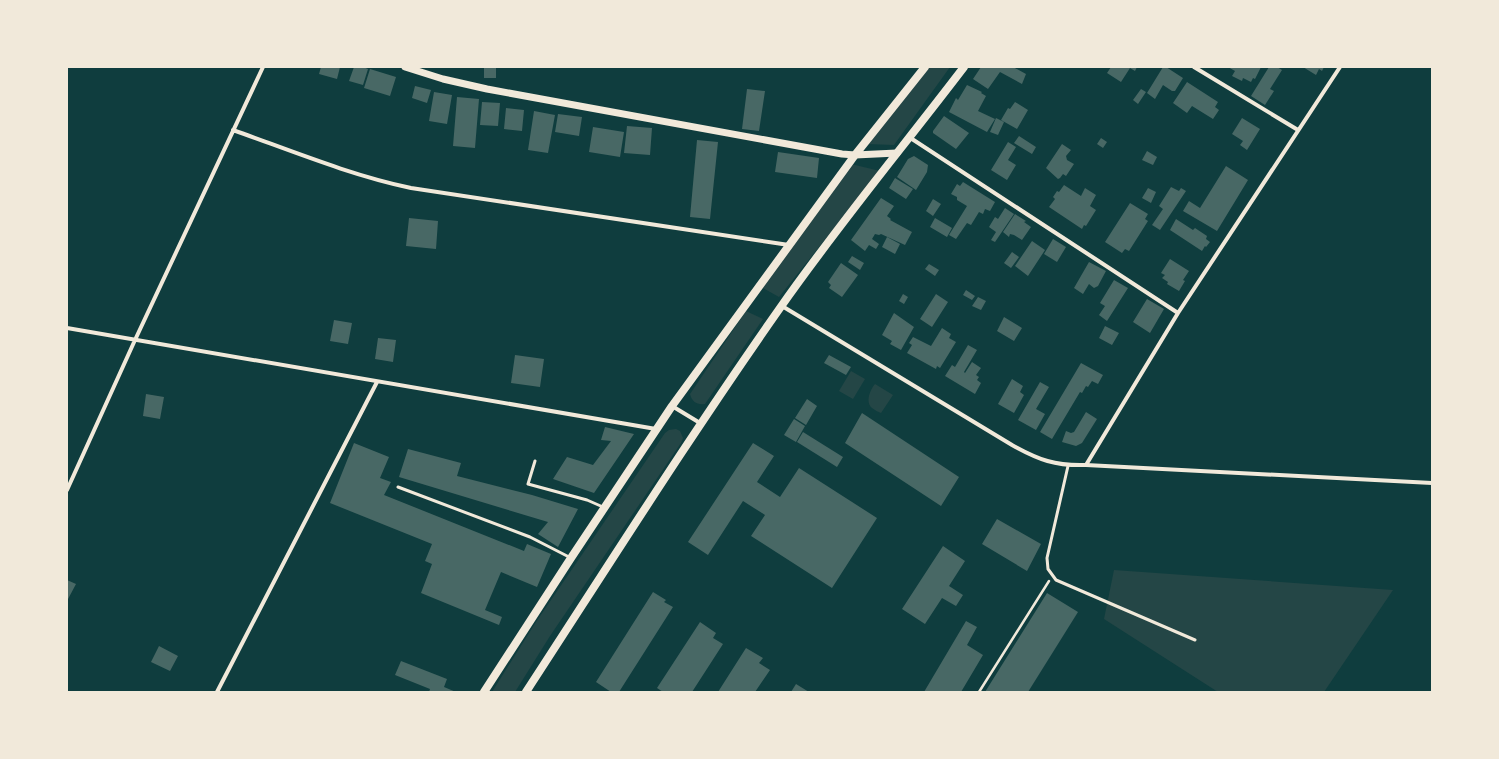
<svg xmlns="http://www.w3.org/2000/svg" width="1499" height="759" font-family="'IBM Plex Sans',sans-serif">
<rect width="100%" height="100%" fill="#0f3d3e"/>
<path fill="#244646" d="M926 67H950L894 145 867 144Z
M851 164 880 171 779 297 761 287Z
M746 311 763 319 705 404C697 405 692 402 690 394Z
M851 371 865 379 853 399 839 391Z
M875 384 893 395 881 413C878 412 875 410 872 408 865 402 870 390 875 384Z
M676 429 680 431 683 438 681 443 550 636 515 692H492L536 622 665 433 669 430Z
M1114 570 1393 590 1324 692H1218L1104 619Z"/>
<path fill="#486865" d="M321 67H340L337 79 319 74Z
M354 67H363L368 69 363 85 349 81Z
M484 67H496V78H484Z
M981 67H1013L1026 74 1022 84 1000 72 988 89 973 79Z
M1111 67H1137L1135 71 1130 68 1121 82 1107 73Z
M1163 67H1166L1183 78 1175 91H1172L1163 85 1155 99 1147 93Z
M1228 67H1261L1255 79 1253 78 1251 82 1243 78 1242 81 1232 76 1235 71Z
M1269 67H1277L1282 70 1270 89 1274 91 1265 105 1251 96Z
M1303 67H1324L1322 71 1319 69 1316 75Z
M370 69 396 77 390 96 364 88Z
M1187 82 1218 102 1215 107 1219 110 1213 119 1192 106 1187 113 1173 103Z
M967 85 982 92 981 93 986 96 978 111 995 119 987 132 949 112 956 98 958 100Z
M415 86 431 90 427 103 412 98Z
M747 89 765 91 759 131 742 129Z
M1141 89 1146 92 1138 104 1133 100Z
M434 92 452 95 447 124 429 121Z
M457 97 479 99 475 148 453 146Z
M482 102 500 103 498 126 480 125Z
M1015 102 1028 110 1017 129 1001 120 1008 108 1010 109Z
M506 108 524 110 522 131 504 129Z
M534 111 555 115 548 153 528 150Z
M558 114 582 117 579 136 555 132Z
M944 116 969 133 956 149 933 133V131Z
M996 118 1004 122 998 135 990 132Z
M1242 118 1260 129 1247 150 1240 145 1243 141 1232 134Z
M627 126 652 128 650 155 624 153Z
M593 127 624 132 620 157 589 152Z
M1019 136 1036 147 1032 154 1014 143Z
M1101 138 1107 142 1103 148 1097 144Z
M697 140 718 142 710 219 690 217Z
M1008 142 1016 147 1008 160 1016 165 1007 180 991 170Z
M1062 144 1071 150 1066 156 1067 160 1074 164 1066 176 1063 174 1060 178 1058 179 1046 168Z
M1147 151 1157 157 1153 165 1142 160Z
M778 152 819 158 817 178 775 172Z
M914 156 928 165 927 172 916 190 897 177 908 159Z
M1226 166 1248 180 1217 231 1183 211 1189 201 1200 208Z
M895 178 913 189 906 199 889 188Z
M963 182 995 202 990 211 985 209 983 214 979 212 971 225 967 223 956 239 949 235 967 206 957 200V197L951 194 957 184 960 186Z
M1064 185 1081 196 1085 188 1096 195 1090 206 1096 210 1086 226 1084 225 1082 229 1049 207 1055 199 1053 197 1057 191 1059 192Z
M1171 187 1179 191 1181 188 1186 191 1160 230 1152 225 1163 209 1159 206Z
M1148 188 1156 192 1151 203 1142 198Z
M881 198 894 206 887 216 891 219 890 220 912 232 905 245 881 234 879 235 875 234 872 239 879 244 876 249 869 245 865 251 851 240Z
M933 199 941 204 933 216 926 211Z
M1130 203 1148 214 1145 219 1148 221 1129 251 1125 249 1122 253 1105 242Z
M1005 208 1014 214 995 242 991 240 996 232 989 227 995 217 998 219Z
M1015 214 1026 221 1024 222 1031 227 1022 240 1014 235 1010 234 1009 237 1003 232Z
M409 218 438 221 436 249 406 246Z
M935 218 952 228 947 237 930 227Z
M1176 219 1193 230 1195 228 1207 236 1206 239 1210 242 1206 247 1205 246 1202 251 1170 230Z
M887 237 900 244 895 254 882 247Z
M1053 239 1066 247 1057 262 1044 254Z
M1032 241 1045 250 1028 276 1015 266Z
M1012 252 1019 257 1011 268 1004 263Z
M852 256 864 263 860 270 848 262Z
M1170 259 1189 271 1183 280 1185 281 1179 291 1167 284 1168 282 1162 278 1165 275 1161 273Z
M1089 262 1106 271 1098 286 1094 288 1089 284 1083 294 1074 288Z
M841 263 858 275 842 297 829 288 831 285 828 282Z
M929 264 939 270 935 276 925 269Z
M1114 280 1128 288 1107 321 1099 315 1105 306 1100 303Z
M966 290 975 296 972 300 963 295Z
M903 294 908 297 904 304 899 301Z
M936 294 948 302 932 327 920 319Z
M978 297 986 301 981 310 972 306Z
M1147 299 1164 309 1150 333 1133 322Z
M894 313 914 327 901 350 890 344 892 341 882 335Z
M1004 317 1022 328 1014 341 997 331Z
M334 320 352 323 348 344 330 341Z
M1105 326 1119 333 1112 345 1099 338Z
M942 328 951 334 949 338 956 342 940 368 937 366 936 369 907 353 912 345 909 343 913 337 931 346Z
M378 338 396 340 393 362 375 359Z
M968 345 977 350 964 372 965 373 972 362 981 368 976 375 979 377 977 380 981 383 975 394 945 376 952 365 955 367Z
M515 355 544 359 540 387 511 383Z
M829 355 851 367 846 375 824 363Z
M1081 363 1103 375 1098 384 1092 381 1088 387 1086 386 1082 393 1080 392 1052 439 1040 432Z
M1012 379 1023 386 1020 392 1024 395 1014 413 998 404Z
M1040 382 1049 387 1036 409 1045 414 1036 430 1018 420Z
M146 394 164 397 160 419 143 416Z
M807 399 817 406 806 425 795 418Z
M1086 412 1097 419 1082 443 1076 446 1062 442 1066 431 1071 433 1074 432Z
M862 413 959 477 941 506 845 443Z
M794 419 805 426 796 442 784 435Z
M605 427 634 434 594 493 553 479 567 457 593 465 611 441 601 440Z
M803 432 843 457 837 467 797 442Z
M354 443 389 457 380 478 391 482 384 495 524 551 527 544 551 554 537 587 501 572 485 610 502 617 499 625 421 593 432 564 425 561 432 544 330 503Z
M753 443 774 456 757 482 780 497 799 468 877 518 832 588 751 536 765 515 743 501 708 555 688 542Z
M408 449 461 463 457 476 532 495 578 509 558 547 538 534 548 522 399 477Z
M997 519 1041 544 1027 571 982 544Z
M943 546 965 561 949 586 963 595 956 606 942 598 925 624 902 609Z
M67 580 76 584 67 601Z
M653 592 666 600 664 602 673 607 619 692H611L596 682Z
M1047 593 1078 612 1028 692H985Z
M966 621 977 627 967 645 983 655 961 692H924Z
M700 622 716 633 713 638 723 644 692 692H663L657 688Z
M159 646 178 656 170 671 151 662Z
M746 648 763 658 759 663 770 670 755 692H718Z
M401 661 447 679 444 687 456 692H429L430 689 395 675Z
M796 684 809 692H791Z"/>
<g fill="none" stroke-linecap="round" stroke-linejoin="round">
<path stroke="#f1e9da" stroke-width="2.5" d="M979 692 1049 581"/>
<path stroke="#f1e9da" stroke-width="3" d="M535 461 528 484 587 500 603 507
M1068 466 1047 558 1048 569 1056 580 1195 640
M398 487 530 537 571 558"/>
<path stroke="#f1e9da" stroke-width="4" d="M1194 67 1298 130
M233 130C292 151 350 175 411 188L789 245
M909 137 1178 313
M782 306 1012 445C1039 460 1055 466 1086 465L1432 483
M67 328 656 429
M672 406 700 423
M1086 465 1178 313 1340 67
M67 490 135 340 263 67
M217 692 377 382"/>
<path stroke="#f1e9da" stroke-width="7" d="M405 67 443 79 487 89 842 154 855 155 897 153"/>
<path stroke="#f1e9da" stroke-width="8" d="M484 692 571 558 672 406 855 155 925 67
M526 692C610 563 692 433 780 308 838 225 903 147 964 67"/>
</g>
<rect width="1499" height="759" fill="none" stroke="#f1e9da" stroke-width="136"/>
</svg>
